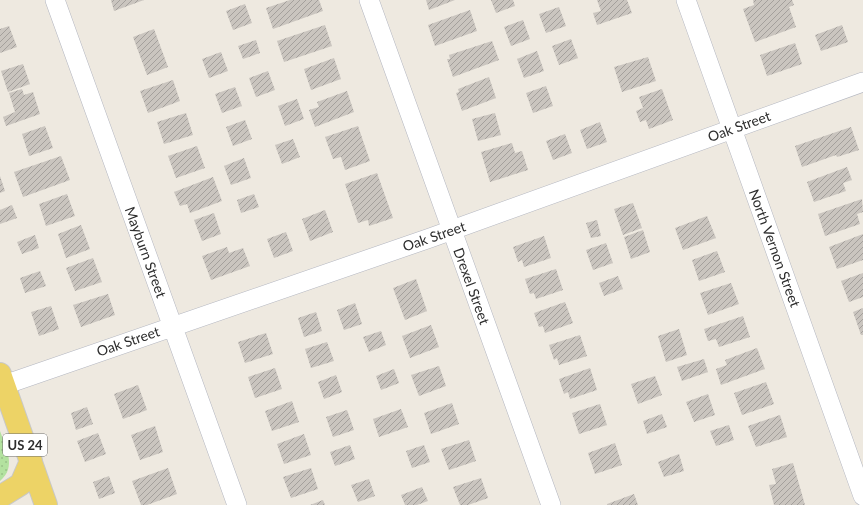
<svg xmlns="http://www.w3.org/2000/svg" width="863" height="505" font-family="Lato,sans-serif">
<defs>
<pattern id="grass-dots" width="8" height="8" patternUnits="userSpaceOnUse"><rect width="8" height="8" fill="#b3e29f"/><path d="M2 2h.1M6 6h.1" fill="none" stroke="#9ac289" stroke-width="1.8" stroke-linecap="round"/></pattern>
<pattern id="building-hatch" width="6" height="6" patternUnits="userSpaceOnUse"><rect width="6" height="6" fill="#cac5bf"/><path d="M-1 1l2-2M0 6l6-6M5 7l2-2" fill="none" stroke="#a4a09c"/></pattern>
</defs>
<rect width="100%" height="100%" fill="#eee9e0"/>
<path fill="url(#grass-dots)" d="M0 431C6 448 17 467 0 481Z"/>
<path fill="url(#building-hatch)" d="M111 0H144L114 11Z
M290 0H319L323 11 273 29 266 8Z
M426 0H455L429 10Z
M491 0H513L515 6 496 13Z
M597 0H627L632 13 597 25 593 13 601 11Z
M753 0H792L794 5 789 7 796 27 755 42 743 9 754 5Z
M245 4 252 23 233 30 226 11Z
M559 7 566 26 546 33 539 14Z
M470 10 477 31 435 46 428 25Z
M523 20 530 39 511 46 504 27Z
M325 25 332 46 284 62 277 41Z
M842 25 848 42 821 51 815 35Z
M9 26 17 47 0 53V29Z
M154 29 168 67 147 75 133 37Z
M571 39 578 58 559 65 552 46Z
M256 40 260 53 243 59 238 46Z
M492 41 499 60 453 77 447 59H450L449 55Z
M795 43 802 64 767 76 760 55Z
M537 51 544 71 524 78 517 59Z
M221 52 228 71 209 78 202 59Z
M648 57 656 81 622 92 614 67Z
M334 58 341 79 311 90 304 69Z
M23 64 30 84 8 92 1 71Z
M268 71 275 90 256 97 249 78Z
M489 77 496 98 462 111 456 93 459 92 458 89Z
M173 80 180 101 148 113 140 91Z
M546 86 553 106 533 113 526 93Z
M235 87 242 106 222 113 215 94Z
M22 89 24 95 33 92 40 114 6 126 3 117 15 112 9 93Z
M662 89 673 120 649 129 646 120 640 122 636 111 643 108 639 97Z
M347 91 354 112 315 127 309 110 319 107 317 102Z
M297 99 304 119 285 126 278 106Z
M186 113 193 135 164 144 157 122Z
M495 113 501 135 478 141 472 119Z
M245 120 252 139 233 146 226 127Z
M600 122 607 142 587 149 580 130Z
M45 126 53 148 29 156 22 134Z
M358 126 370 161 345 170 341 157 333 159 325 137Z
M851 127 859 150 837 157 836 155 802 167 795 146Z
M565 134 572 153 553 160 546 141Z
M293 139 300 157 282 164 275 145Z
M512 143 515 153 522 151 528 170 490 182 481 152Z
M197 146 205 168 176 178 168 156Z
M61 156 70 180 23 197 14 172Z
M244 158 251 178 231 185 224 166Z
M847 167 852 180 843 183 846 191 814 202 807 182Z
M377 173 393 218 369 226 368 220 358 223 345 184Z
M0 176 5 191 0 193Z
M213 177 222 201 190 213 187 204 180 206 174 192Z
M67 194 75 216 46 226 39 204Z
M254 194 259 207 241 213 237 200Z
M862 199 863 212 857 214 860 224 825 236 818 214Z
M633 203 642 228 623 235 614 209Z
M12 205 17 218 0 224V210Z
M325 210 333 232 310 241 302 219Z
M214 213 221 234 202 241 194 220Z
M707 216 716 238 683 250 675 228Z
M597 220 601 236 591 238 586 223Z
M81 225 90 249 66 258 58 234Z
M643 230 650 252 631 259 624 237Z
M286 232 293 251 274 258 267 239Z
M863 234V260L837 269 829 247Z
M35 235 39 248 22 254 17 242Z
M544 236 551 258 524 267 522 260 518 262 513 247Z
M606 243 613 263 593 270 586 250Z
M227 247 229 253 243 248 250 266 211 280 202 256Z
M717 251 725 272 699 281 692 260Z
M93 258 102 282 75 291 66 268Z
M556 269 563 290 536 299 534 293 530 294 525 279Z
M40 271 46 286 25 293 20 278Z
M863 273V297L849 302 841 281Z
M618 276 623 289 604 296 599 283Z
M416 279 427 311 405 320 393 288Z
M731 283 739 304 708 315 700 293Z
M108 294 115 315 81 327 73 305Z
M565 302 573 323 545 333 543 326 539 327 534 313Z
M355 303 362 324 344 330 337 310Z
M51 306 59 329 39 336 31 312Z
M863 308V335H861L853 312Z
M316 312 322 331 304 337 298 318Z
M743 316 750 337 719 347 716 339 708 341 704 329Z
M431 325 439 347 410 358 402 336Z
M679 329 687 355 666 362 658 336Z
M381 331 386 345 369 352 363 337Z
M266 333 273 354 245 363 238 342Z
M580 335 587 356 559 365 557 358 554 360 549 345Z
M327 342 334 361 311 368 305 349Z
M757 348 765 369 721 385 716 369 727 365 725 360Z
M704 359 708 372 682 381 677 367Z
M439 366 446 386 419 396 411 375Z
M275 368 282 389 255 398 248 377Z
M590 368 597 390 570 399 568 392 564 394 559 379Z
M394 369 399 383 381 390 376 376Z
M336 375 342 392 324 399 318 382Z
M655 376 662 395 638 404 631 384Z
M766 382 774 404 742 415 734 393Z
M138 385 147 410 123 419 114 394Z
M708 394 715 415 694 422 686 402Z
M292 401 299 422 272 431 265 411Z
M452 403 459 424 431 434 424 413Z
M600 404 607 425 579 434 572 413Z
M87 407 93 424 76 430 71 413Z
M401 409 408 427 379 437 373 419Z
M347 410 354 430 333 437 326 417Z
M662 414 667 427 647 434 643 421Z
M780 415 787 437 756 447 748 426Z
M729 425 734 440 716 446 710 431Z
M155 426 163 452 140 460 131 435Z
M98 433 106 454 85 462 77 441Z
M304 434 311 455 284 464 277 444Z
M469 440 476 461 449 470 441 449Z
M615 443 622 465 595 474 588 453Z
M350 445 355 459 335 466 330 452Z
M424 445 430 462 412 468 406 451Z
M679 454 684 471 664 477 658 462Z
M793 463 805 505H774L769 485 776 484 772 469Z
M168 468 177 494 147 505H141L132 481Z
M311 468 318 489 291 498 283 477Z
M109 476 115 493 99 499 93 482Z
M481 478 488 498 468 505H460L453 487Z
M369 479 375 496 358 502 351 485Z
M422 487 428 501 417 505H405L401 495Z
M634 494 638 505H607V504Z
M323 500 325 505H310Z"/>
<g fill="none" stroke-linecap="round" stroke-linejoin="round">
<defs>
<path id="minor" d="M55 0 237 505
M369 0 551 505
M686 0 863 496
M4 385 430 238 863 82"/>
<path id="major" d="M0 374 46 505
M0 497 21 484 31 461"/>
</defs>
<use href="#minor" stroke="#b3b6c0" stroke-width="20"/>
<use href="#major" stroke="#c8c8c8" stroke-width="24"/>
<use href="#minor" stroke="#fff" stroke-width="19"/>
<use href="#major" stroke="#edd366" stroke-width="22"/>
</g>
<g text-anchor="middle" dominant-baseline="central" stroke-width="3" stroke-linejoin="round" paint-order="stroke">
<rect fill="#fff" stroke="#6c6c6c" stroke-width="1" x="3" y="434" width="44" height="22" rx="3"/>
<g font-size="13" font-weight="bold" fill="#2d2d2d">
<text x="25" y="445">US 24</text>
</g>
<g font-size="14" fill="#2d2d2d" stroke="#fff">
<text transform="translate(739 126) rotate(-20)">Oak Street</text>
<text transform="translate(434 236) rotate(-19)">Oak Street</text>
<text transform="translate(775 248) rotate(70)">North Vernon Street</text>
<text transform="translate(146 252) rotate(70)">Mayburn Street</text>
<text transform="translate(472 286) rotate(70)">Drexel Street</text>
<text transform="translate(128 341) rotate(-19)">Oak Street</text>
</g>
</g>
</svg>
